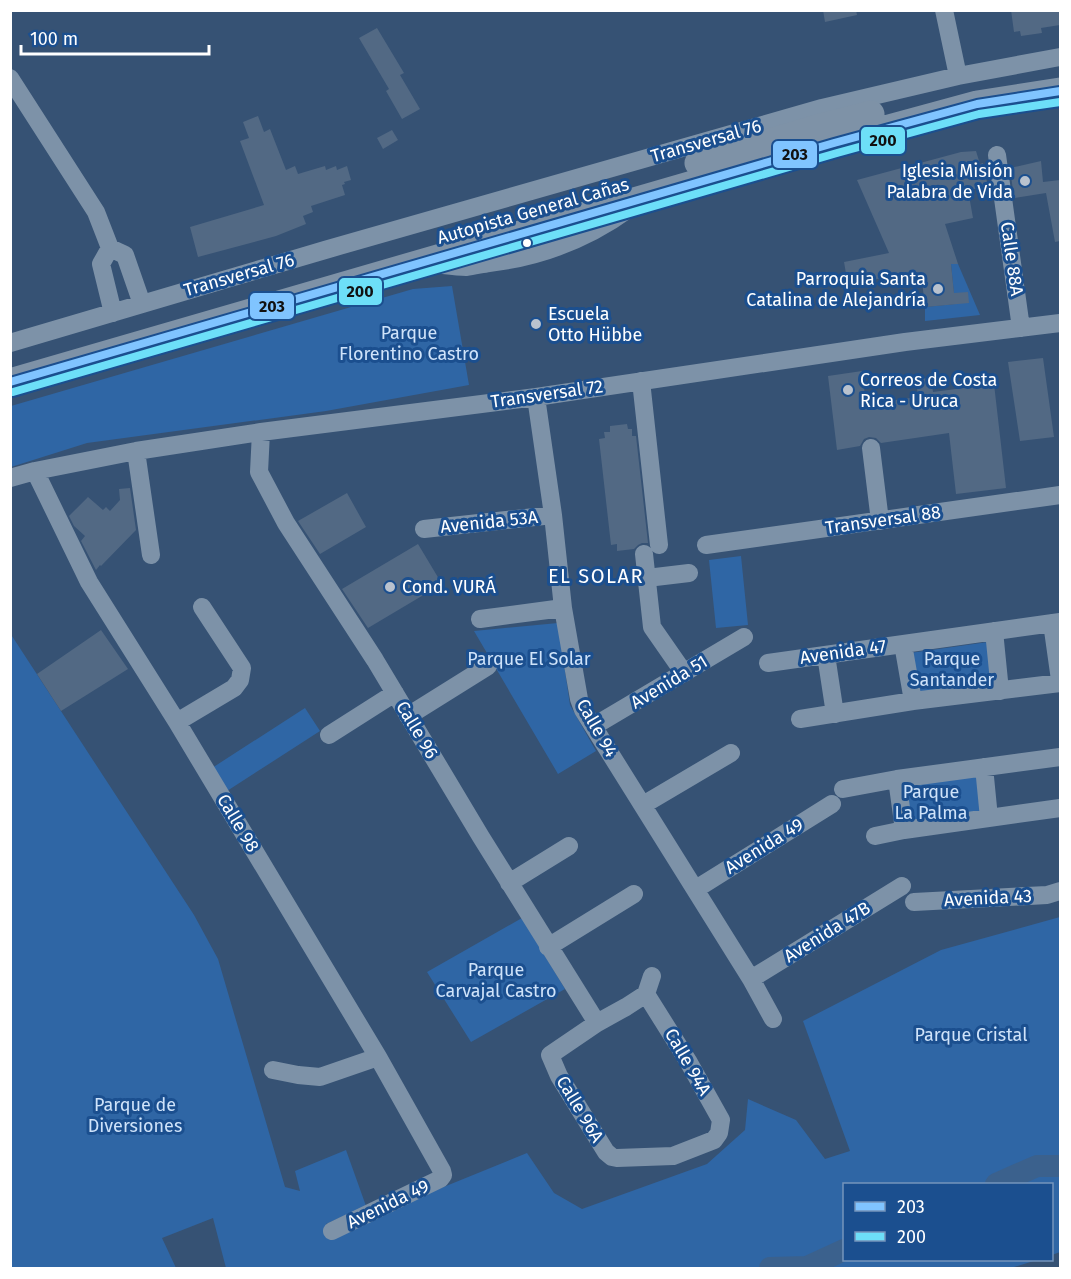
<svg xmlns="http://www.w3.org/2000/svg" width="1071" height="1279" font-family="'Fira Sans',sans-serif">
<rect width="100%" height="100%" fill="#365274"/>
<path fill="#2f66a5" d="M951 264H958L980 315 925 321V307L955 304Z
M452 286 469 385 326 411 87 443 11 467V406L413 289Z
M741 556 748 625 716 628 709 560Z
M558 623 570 705 596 751 558 774 474 631Z
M10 633 194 915 218 959 285 1187 300 1191 295 1171 346 1150 366 1206 326 1224 328 1234 527 1153 554 1193 582 1209 707 1164 745 1130 748 1099 796 1120 825 1159 850 1151 803 1021 941 950 1060 917V1252L1052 1255V1184H844V1260H1037L1011 1268H226L213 1218 162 1238 176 1268H11Z
M988 642 994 686 916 697 910 653Z
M305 708 320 731 227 791 212 768Z
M977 776 982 814 907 826 903 787Z
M522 918 565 989 471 1042 427 972Z"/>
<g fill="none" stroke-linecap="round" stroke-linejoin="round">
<path stroke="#3b618d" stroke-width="22" d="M996 1184 1037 1166H1060
M770 1268 807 1267 844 1250"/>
</g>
<path fill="#526984" d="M823 10H856L857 15 825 22Z
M1011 10H1060V25L1041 28 1042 33 1021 36 1020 31 1014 32Z
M377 28 404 73 400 75 420 109 402 119 386 91 389 89 359 38Z
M258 116 264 132 270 129 286 170 295 166 298 174 325 166 326 170 336 166 337 170 347 166 351 180 344 182 345 184 342 185 345 195 311 206 313 212 303 216 306 224 276 236 198 257 190 227 264 205 240 141 249 138 243 122Z
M392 130 398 140 383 149 377 138Z
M976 151 980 164 983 163 988 187 968 190 973 218 945 224 958 264H951L954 293 968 292 969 303 925 307 921 273 892 279V276L848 285 844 262 889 253 857 180 961 152Z
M1041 161 1043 182 1060 180V241L1055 242 1046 193 1014 198 1010 168Z
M1043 358 1054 437 1020 441 1008 362Z
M862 371 866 404 918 397 916 379 931 378 933 392 994 384 1006 488 956 494 949 433 881 443 876 438 869 437 864 439 860 446 837 450 828 376Z
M627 424 628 429H632V436H636L648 543H642L638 545 634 549 617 551V544L611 545 599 439 605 438 604 432H610V426Z
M130 488 136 530 101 566 100 565 96 570 81 541 85 536 74 526 69 516 88 497 103 510 106 507 110 511 120 500 119 489Z
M347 493 366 527 320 554 298 521Z
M418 544 442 584 368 628 342 589Z
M101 630 128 669 61 711 37 674Z"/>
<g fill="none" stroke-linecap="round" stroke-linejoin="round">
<path stroke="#7d92a8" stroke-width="18" d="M944 10 958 76
M10 78 96 212 110 248 125 255 142 304
M997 155 1021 328
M110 248 101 264 113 313
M434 264C444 265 456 267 466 267 474 266 482 264 489 263 541 257 589 238 630 208
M10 343 325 250 822 108 958 76 1060 57
M641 381 659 545
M536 397 553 515 563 608 579 699 583 710 751 979 773 1019
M261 432 259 472 286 523 375 660 481 837 597 1023
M871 448 880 521
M136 451 151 555
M35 471 89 582 177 722 378 1057 442 1171 443 1175 440 1179 332 1231
M10 478 35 471 136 451 261 432 536 397 905 342 1060 323
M424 529 553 515
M706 545 1060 495
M644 554 652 627 684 673
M647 578 689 573
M480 619 563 608
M1052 623 1060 680
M994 631 1000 691
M903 644 913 701
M826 655 835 714
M768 663 1060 622
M408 716 488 666
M800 719 913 701 1060 683
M177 722 234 688 240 680 242 668 202 607
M594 726 744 637
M329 735 395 693
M984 767 989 818
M897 779 904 830
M843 789 897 779 1060 757
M643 805 731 753
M875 836 904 830 1060 808
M509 883 569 846
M696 889 832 804
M914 902 1047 895 1060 891
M548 947 634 894
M751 979 902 886
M646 994 652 976
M550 1055 559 1076 606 1152 612 1157 617 1158 673 1156 714 1140 719 1133 721 1120 688 1061 646 994
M550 1055 597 1023 626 1007 646 994
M273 1070 298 1075 320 1077 378 1057"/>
<path stroke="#7e92a7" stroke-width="27" d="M698 163 824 126 871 114
M10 382 834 143 977 104 1060 91"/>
<defs>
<path id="bus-1" d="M10 382 834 143 977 104 1060 91"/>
<path id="bus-2" d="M13 392 837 153 979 114 1060 102"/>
</defs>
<use href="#bus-1" stroke="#1b4f8f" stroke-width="12"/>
<use href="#bus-2" stroke="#1b4f8f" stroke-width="12"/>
<use href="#bus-1" stroke="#80c4ff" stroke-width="8"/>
<use href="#bus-2" stroke="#6ddff8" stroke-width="8"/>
</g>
<g fill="#b9c2ce" stroke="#1b4f8f" stroke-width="2">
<circle cx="1025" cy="181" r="6"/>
<circle cx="938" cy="289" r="6"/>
<circle cx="536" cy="324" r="6"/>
<circle cx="848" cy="390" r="6"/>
<circle cx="390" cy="587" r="6"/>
</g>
<circle fill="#fff" stroke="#1b4f8f" stroke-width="2" cx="527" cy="243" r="5"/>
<g text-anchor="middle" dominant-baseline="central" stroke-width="6" stroke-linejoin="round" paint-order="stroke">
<g font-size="18" fill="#fff" stroke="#1b4f8f">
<text transform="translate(706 141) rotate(-16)">Transversal 76</text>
<text transform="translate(533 211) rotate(-16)">Autopista General Cañas</text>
<text transform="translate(1012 259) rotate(82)">Calle 88A</text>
<text transform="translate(239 275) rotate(-16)">Transversal 76</text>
<text transform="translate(547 394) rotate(-8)">Transversal 72</text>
<text transform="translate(883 520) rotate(-8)">Transversal 88</text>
<text transform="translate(489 522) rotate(-6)">Avenida 53A</text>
<text transform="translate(843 652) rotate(-8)">Avenida 47</text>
<text transform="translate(669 682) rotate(-31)">Avenida 51</text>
<text transform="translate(597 728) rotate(60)">Calle 94</text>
<text transform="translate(417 730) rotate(59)">Calle 96</text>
<text transform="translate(238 823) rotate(59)">Calle 98</text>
<text transform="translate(764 846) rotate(-32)">Avenida 49</text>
<text transform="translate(988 898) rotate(-3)">Avenida 43</text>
<text transform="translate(827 932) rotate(-32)">Avenida 47B</text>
<text transform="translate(688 1062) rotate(60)">Calle 94A</text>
<text transform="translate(580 1109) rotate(59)">Calle 96A</text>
<text transform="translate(388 1204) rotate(-26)">Avenida 49</text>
</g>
<g font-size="18" fill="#fff" stroke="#1b4f8f" text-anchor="start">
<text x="1013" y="171" text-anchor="end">Iglesia Misión<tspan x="1013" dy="21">Palabra de Vida</tspan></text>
<text x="926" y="279" text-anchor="end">Parroquia Santa<tspan x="926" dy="21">Catalina de Alejandría</tspan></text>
<text x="548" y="314">Escuela<tspan x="548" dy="21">Otto Hübbe</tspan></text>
<text x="860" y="380">Correos de Costa<tspan x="860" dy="21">Rica - Uruca</tspan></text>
<text x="402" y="587">Cond. VURÁ</text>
</g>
<g font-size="18" fill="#cfe3fa" stroke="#1b4f8f">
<text x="409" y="333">Parque<tspan x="409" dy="21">Florentino Castro</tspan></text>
<text x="529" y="659">Parque El Solar</text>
<text x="952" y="659">Parque<tspan x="952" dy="21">Santander</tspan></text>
<text x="931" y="792">Parque<tspan x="931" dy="21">La Palma</tspan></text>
<text x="496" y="970">Parque<tspan x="496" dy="21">Carvajal Castro</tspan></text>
<text x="971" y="1035">Parque Cristal</text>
<text x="135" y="1105">Parque de<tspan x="135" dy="21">Diversiones</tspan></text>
</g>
<g font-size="20" letter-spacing="1.5" fill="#fff" stroke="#1b4f8f">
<text x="596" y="576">EL SOLAR</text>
</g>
</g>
<g stroke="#1b4f8f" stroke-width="2">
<rect x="860" y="126" width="46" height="29" rx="6" fill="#6ddff8"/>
<rect x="772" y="140" width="46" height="29" rx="6" fill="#80c4ff"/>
<rect x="338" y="277" width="45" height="29" rx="6" fill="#6ddff8"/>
<rect x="249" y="292" width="46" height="28" rx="6" fill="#80c4ff"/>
</g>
<g font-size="16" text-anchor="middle" font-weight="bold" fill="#111">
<text x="883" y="146">200</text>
<text x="795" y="160">203</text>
<text x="360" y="297">200</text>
<text x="272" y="312">203</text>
</g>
<rect width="1071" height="1279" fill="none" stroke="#ffffff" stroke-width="24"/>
<rect x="843" y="1183" width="210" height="78" fill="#1b4f8f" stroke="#7695bc" stroke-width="1.5"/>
<rect x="855" y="1202" width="30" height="9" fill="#80c4ff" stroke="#7695bc" stroke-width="1.5"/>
<text x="897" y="1213" font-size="18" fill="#ffffff">203</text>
<rect x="855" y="1232" width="30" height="9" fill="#6ddff8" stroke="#7695bc" stroke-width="1.5"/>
<text x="897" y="1243" font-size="18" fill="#ffffff">200</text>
<path d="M21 45v9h188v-9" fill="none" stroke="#ffffff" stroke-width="3"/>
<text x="30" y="45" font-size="18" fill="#ffffff" stroke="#1b4f8f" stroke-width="4.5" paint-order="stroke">100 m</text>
</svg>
